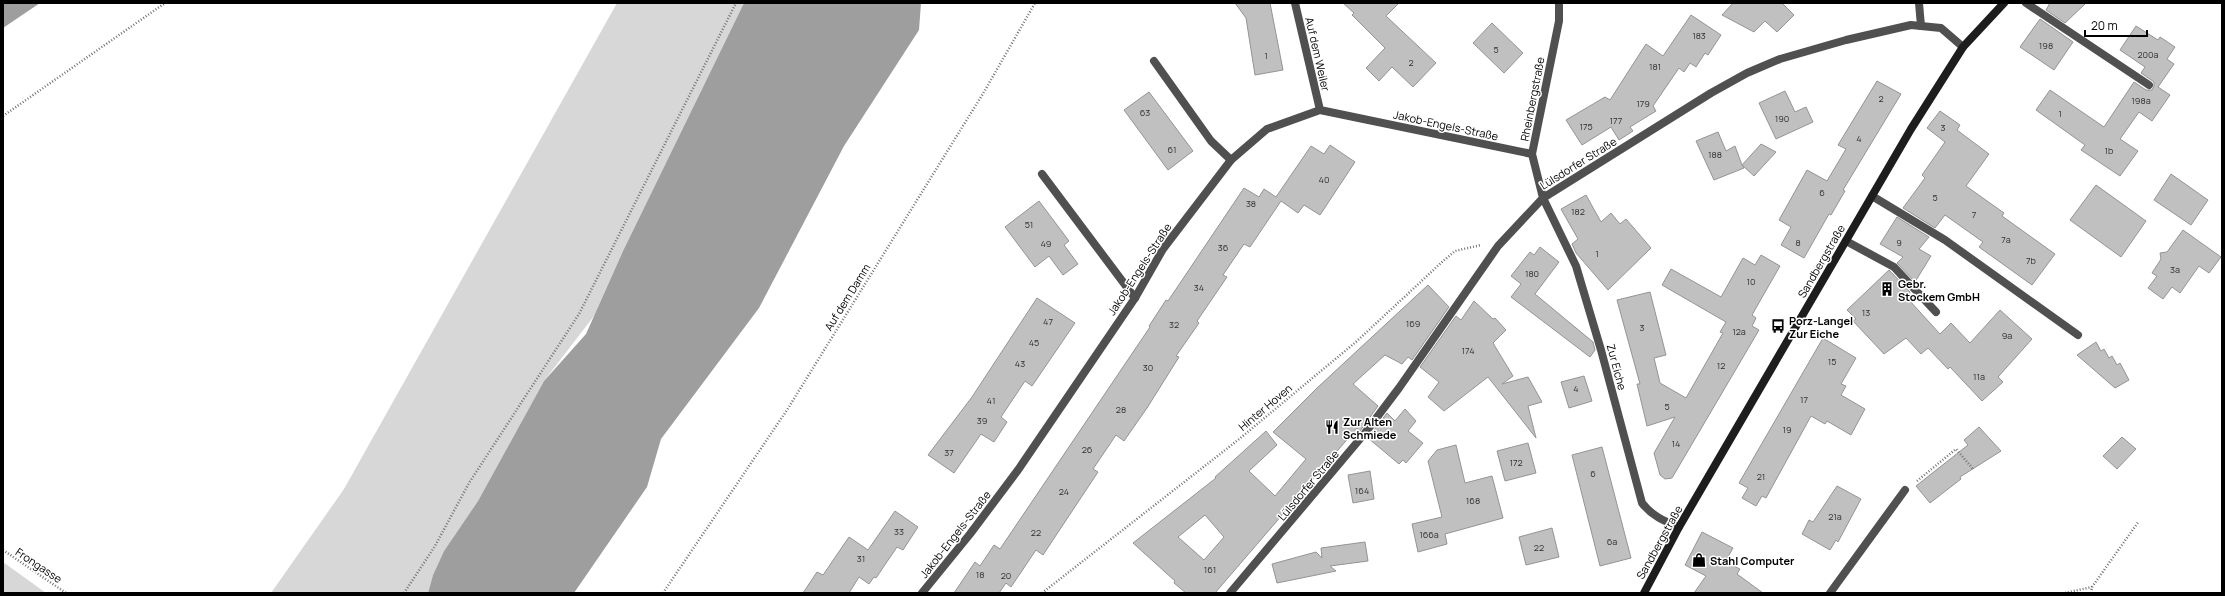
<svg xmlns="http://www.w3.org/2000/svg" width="2225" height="596" font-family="Manrope,sans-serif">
<rect width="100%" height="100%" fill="#fff"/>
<path fill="#d7d7d7" d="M617 3H744L623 251 594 316 544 381 478 501 444 551 433 575 428 593H271L344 489Z
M3 562 46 593H3Z"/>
<path fill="#9e9e9e" d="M3 3H40L3 28Z
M744 3H921L919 30 844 146 759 308 661 439 647 487 574 593H428L433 575 444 551 478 501 544 381 586 334 623 251Z"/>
<path fill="#c0c0c0" stroke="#949494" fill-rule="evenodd" d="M1235 3H1270L1283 70 1255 75 1246 18Z
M1343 3H1399L1386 16 1436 63 1413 87 1392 67 1379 81 1366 68 1385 48 1352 15 1354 13Z
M1733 3H1782L1794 15 1777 32 1765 21 1754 32 1722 15Z
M2050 3H2086L2065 23 2046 10Z
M1691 15 1721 35 1708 55 1705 53 1696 67 1690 63 1684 72 1679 68 1653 106 1656 111 1630 127 1633 131 1619 140 1611 127 1582 145 1566 120 1605 97 1610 100 1646 44 1663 56Z
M2040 19 2073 42 2054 70 2020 47Z
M1492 23 1523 53 1504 73 1473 43Z
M2136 26 2158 40 2160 37 2175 47 2167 59 2174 64 2158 87 2170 95 2152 121 2139 112 2120 139 2138 151 2120 176 2081 150 2085 145 2036 110 2050 90 2104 127 2134 82 2146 90H2152L2154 86V82L2141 73 2145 67 2120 50Z
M1877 81 1901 94 1843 190 1845 191 1831 215 1829 214 1804 258 1781 245 1791 227 1779 220 1807 170 1827 181 1846 149 1838 145Z
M1785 91 1795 112 1806 107 1813 122 1776 139 1759 103Z
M1149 92 1193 151 1168 170 1124 110Z
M1940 111 1960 125 1957 130 1989 154 1966 186 2004 213 2002 216 2055 254 2032 285 1979 247 1983 242 1945 215 1935 228 1903 208 1925 178 1922 175 1945 142 1927 128Z
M1718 132 1726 151 1735 146 1742 165 1761 144 1776 152 1754 176 1742 165 1744 168 1714 180 1696 141Z
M1330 145 1355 162 1320 215 1304 205 1298 213 1281 201 1250 247 1244 244 1223 275 1227 277 1197 321 1199 323 1176 356 1179 357 1147 408 1124 441 1116 435 1093 469 1098 472 1043 555 1036 550 1011 587 1006 583 999 593H954L975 562 980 566 994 545 1000 549 1150 327 1149 326 1166 300 1168 301 1244 188 1259 197 1264 189 1276 197 1311 146 1324 154Z
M2171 174 2208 200 2191 225 2154 200Z
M2096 185 2146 221 2121 257 2070 220Z
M1586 195 1601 222 1611 213 1620 224 1626 219 1651 248 1608 290 1576 253 1572 244 1578 239 1561 209Z
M1039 201 1069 241 1064 245 1078 264 1063 275 1049 256 1035 267 1005 227Z
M1897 217 1929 237 1919 249 1931 256 1915 282 1897 263 1903 257 1880 244Z
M2183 230 2221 257 2209 273 2199 266 2180 293 2172 287 2163 299 2148 288 2157 276 2152 273 2161 259 2160 253 2167 252Z
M1540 247 1559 262 1535 294 1593 342 1595 350 1590 357 1511 297 1521 284 1511 276 1530 252 1534 255Z
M1761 255 1780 266 1752 315 1756 318 1752 326 1759 330 1672 478 1665 479 1660 475 1654 453 1675 417 1647 426 1637 384H1640L1617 300 1650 292 1666 355 1654 358 1660 383 1686 398 1723 333 1720 332 1726 322 1662 285 1671 269 1721 297 1743 258 1755 265Z
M1889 270 1910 292 1908 296 1910 298 1909 300 1940 334 1951 323 1970 343 2000 310 2032 339 1998 377 2003 382 1982 401 1950 367 1948 369 1928 348 1921 354 1906 338 1884 354 1853 321 1856 319 1847 310Z
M1428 285 1449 307 1412 360 1408 357 1402 364 1385 355 1353 384 1378 406 1360 431 1357 428 1215 593H1186L1174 583 1175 581 1133 543 1216 478 1215 477 1266 431 1277 445 1249 471 1275 496 1306 459 1273 432 1317 388ZM1205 515 1224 537 1204 560 1178 537Z
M1037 298 1075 323 1032 386 1025 381 1001 417 1007 422 994 442 981 434 954 473 928 455 972 397Z
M1474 301 1493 319 1495 318 1506 330 1493 343 1513 376 1502 384 1528 377 1542 402 1528 406 1536 438 1488 377 1444 411 1428 397 1439 382 1420 367 1456 316 1461 320Z
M1823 338 1856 358 1841 384 1846 386 1841 395 1865 409 1851 435 1827 421 1825 424 1811 416 1766 498 1762 496 1756 506 1742 498 1748 488 1739 483Z
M2096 342 2101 351 2104 349 2109 358 2112 356 2117 365 2120 363 2129 380 2115 388 2077 355Z
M1584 376 1592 401 1569 408 1561 382Z
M1405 409 1416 421 1408 431 1423 443 1406 463 1403 460 1399 464 1368 438 1387 413 1395 421Z
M1979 427 2001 451 1960 477 1961 479 1930 503 1916 486 1968 445 1964 440Z
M2122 437 2136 449 2117 469 2103 456Z
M1528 443 1536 473 1505 481 1497 451Z
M1456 445 1465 483 1492 476 1503 518 1445 534 1447 544 1418 552 1412 524 1442 517 1428 461 1437 450Z
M1602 447 1631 558 1600 566 1572 455Z
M1370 471 1374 499 1353 503 1348 475Z
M1837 486 1861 499 1838 542 1836 540 1830 550 1802 534 1809 520 1813 522Z
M895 511 918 527 903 550 897 547 876 578 874 577 869 584 859 577 849 593H803L817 572 823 575 849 537 868 550Z
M1552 528 1559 557 1526 565 1519 537Z
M1702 532 1733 548 1725 562 1740 569 1737 574 1763 593H1694L1706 576 1685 565Z
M1365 542 1368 561 1330 566 1336 571 1277 583 1272 564 1316 552 1322 558 1321 548Z"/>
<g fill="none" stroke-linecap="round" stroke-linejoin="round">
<path stroke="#727272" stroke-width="2.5" stroke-dasharray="1 2" stroke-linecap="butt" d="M3 116 165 3
M1917 481 1956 449 1973 469
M3 550 66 593
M404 593 435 546 469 483 579 314 736 3
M663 593 787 410 984 92 1035 3
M1042 593 1238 440 1357 341 1442 262 1455 251 1481 245
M2065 593 2092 587
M2091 593 2092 587 2139 521"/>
<path stroke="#505050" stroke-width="8" d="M1919 3 1921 26
M2026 3 2149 85
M1154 61 1211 141 1231 160
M1042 174 1135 298
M1872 196 1945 240 2078 335
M1846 241 1894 267 1936 312"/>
<path stroke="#505050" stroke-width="8" d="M1295 3 1320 110
M1559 3V21L1532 154 1543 198 1576 266 1601 350 1642 503C1652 516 1664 521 1679 527
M922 593 970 534 1018 470 1135 298 1163 249 1231 160 1267 129 1320 110 1532 154
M1230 593 1365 433 1399 388 1498 246 1543 198 1711 93 1747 73 1780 59 1846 40 1911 25 1941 28 1963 47
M1830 593 1905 490"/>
<path stroke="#1d1d1d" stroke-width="8" d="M1644 593 1679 527 1911 129 1963 47 2004 3"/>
</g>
<defs>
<symbol id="building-bare" viewBox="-9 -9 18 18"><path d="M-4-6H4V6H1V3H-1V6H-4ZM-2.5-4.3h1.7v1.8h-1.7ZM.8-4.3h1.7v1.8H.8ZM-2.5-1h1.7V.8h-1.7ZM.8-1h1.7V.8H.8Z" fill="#000" stroke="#fff" stroke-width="2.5" paint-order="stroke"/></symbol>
<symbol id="bus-bare" viewBox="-9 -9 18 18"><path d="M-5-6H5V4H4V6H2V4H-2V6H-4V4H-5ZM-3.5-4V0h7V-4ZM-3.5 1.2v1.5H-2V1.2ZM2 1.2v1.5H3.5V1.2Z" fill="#000" stroke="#fff" stroke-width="2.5" paint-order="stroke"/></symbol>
<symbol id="restaurant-bare" viewBox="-9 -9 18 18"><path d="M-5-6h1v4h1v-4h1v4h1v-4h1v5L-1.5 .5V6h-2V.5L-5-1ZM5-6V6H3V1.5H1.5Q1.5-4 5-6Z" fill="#000" stroke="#fff" stroke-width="2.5" paint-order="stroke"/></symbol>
<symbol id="shop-bare" viewBox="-9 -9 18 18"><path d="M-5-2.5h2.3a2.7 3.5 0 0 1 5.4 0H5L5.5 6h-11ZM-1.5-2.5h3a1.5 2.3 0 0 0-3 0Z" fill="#000" stroke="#fff" stroke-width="2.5" paint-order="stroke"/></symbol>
</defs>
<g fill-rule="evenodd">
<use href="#building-bare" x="1877" y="279" width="20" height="20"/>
<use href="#bus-bare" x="1768" y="316" width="20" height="20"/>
<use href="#restaurant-bare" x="1322" y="417" width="20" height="20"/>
<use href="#shop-bare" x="1689" y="550" width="20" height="20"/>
</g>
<g text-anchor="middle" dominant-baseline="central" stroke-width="3" stroke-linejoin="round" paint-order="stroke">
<g font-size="9" fill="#303030">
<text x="1699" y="35">183</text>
<text x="2046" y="45">198</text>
<text x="1496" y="49">5</text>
<text x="2148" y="54">200a</text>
<text x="1266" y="55">1</text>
<text x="1411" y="62">2</text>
<text x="1655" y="66">181</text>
<text x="1881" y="98">2</text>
<text x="2141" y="100">198a</text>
<text x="1643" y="103">179</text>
<text x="1145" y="112">63</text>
<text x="2060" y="113">1</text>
<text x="1782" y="118">190</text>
<text x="1616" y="120">177</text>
<text x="1586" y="126">175</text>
<text x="1943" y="127">3</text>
<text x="1859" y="138">4</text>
<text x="1172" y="149">61</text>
<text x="2109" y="150">1b</text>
<text x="1715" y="154">188</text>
<text x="1324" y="179">40</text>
<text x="1822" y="192">6</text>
<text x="1935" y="197">5</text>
<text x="1251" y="203">38</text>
<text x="1578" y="211">182</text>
<text x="1974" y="214">7</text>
<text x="1029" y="224">51</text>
<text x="2006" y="239">7a</text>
<text x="1798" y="242">8</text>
<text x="1899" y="242">9</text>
<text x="1046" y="243">49</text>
<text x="1223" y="247">36</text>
<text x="1597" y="253">1</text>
<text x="2031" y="260">7b</text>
<text x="2175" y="269">3a</text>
<text x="1532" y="273">180</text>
<text x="1751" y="281">10</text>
<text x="1199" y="287">34</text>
<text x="1866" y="312">13</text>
<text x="1048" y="321">47</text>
<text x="1413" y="323">169</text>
<text x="1174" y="324">32</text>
<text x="1642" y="327">3</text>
<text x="1739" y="331">12a</text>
<text x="2007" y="335">9a</text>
<text x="1034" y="342">45</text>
<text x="1468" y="350">174</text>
<text x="1832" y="361">15</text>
<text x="1020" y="363">43</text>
<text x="1721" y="365">12</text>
<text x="1148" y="367">30</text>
<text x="1979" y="376">11a</text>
<text x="1576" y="388">4</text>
<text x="1804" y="399">17</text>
<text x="991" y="400">41</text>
<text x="1667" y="406">5</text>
<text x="1121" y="409">28</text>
<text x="982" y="420">39</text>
<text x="1787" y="429">19</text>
<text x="1676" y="443">14</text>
<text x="1087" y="449">26</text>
<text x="949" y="452">37</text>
<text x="1516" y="462">172</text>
<text x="1593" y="473">6</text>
<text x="1761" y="476">21</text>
<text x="1362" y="490">164</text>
<text x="1064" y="491">24</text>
<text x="1473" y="500">168</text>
<text x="1835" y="516">21a</text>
<text x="899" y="531">33</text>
<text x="1036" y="532">22</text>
<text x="1429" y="534">166a</text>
<text x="1612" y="541">6a</text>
<text x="1539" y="547">22</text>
<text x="861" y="558">31</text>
<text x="1210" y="569">161</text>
<text x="980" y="574">18</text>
<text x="1006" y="575">20</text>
</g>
<g font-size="11" fill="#000" stroke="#fff">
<text transform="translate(1318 54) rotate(77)">Auf dem Weiler</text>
<text transform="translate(1532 99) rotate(-79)">Rheinbergstraße</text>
<text transform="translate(1446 125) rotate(12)">Jakob-Engels-Straße</text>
<text transform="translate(1578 163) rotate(-32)">Lülsdorfer Straße</text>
<text transform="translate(1821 261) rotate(-60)">Sandbergstraße</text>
<text transform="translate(1139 269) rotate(-57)">Jakob-Engels-Straße</text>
<text transform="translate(847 297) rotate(-58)">Auf dem Damm</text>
<text transform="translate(1617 367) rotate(75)">Zur Eiche</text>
<text transform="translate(1265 407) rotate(-40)">Hinter Hoven</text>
<text transform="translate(1308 485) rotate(-50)">Lülsdorfer Straße</text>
<text transform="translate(955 534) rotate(-52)">Jakob-Engels-Straße</text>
<text transform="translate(1659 542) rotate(-61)">Sandbergstraße</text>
<text transform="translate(39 565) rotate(34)">Frongasse</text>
</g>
<g font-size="11" font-weight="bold" fill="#000" stroke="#fff" text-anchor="start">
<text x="1898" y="283">Gebr.<tspan x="1898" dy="13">Stockem GmbH</tspan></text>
<text x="1789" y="320">Porz-Langel<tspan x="1789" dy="13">Zur Eiche</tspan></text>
<text x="1343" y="421">Zur Alten<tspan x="1343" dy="13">Schmiede</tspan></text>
<text x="1710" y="560">Stahl Computer</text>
</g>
</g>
<rect width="2225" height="596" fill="none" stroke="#000000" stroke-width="8"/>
<path d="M2085 30v6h62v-6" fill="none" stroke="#000000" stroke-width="2"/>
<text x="2091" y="30" font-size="12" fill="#000000" stroke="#ffffff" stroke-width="3" paint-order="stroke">20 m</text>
</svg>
